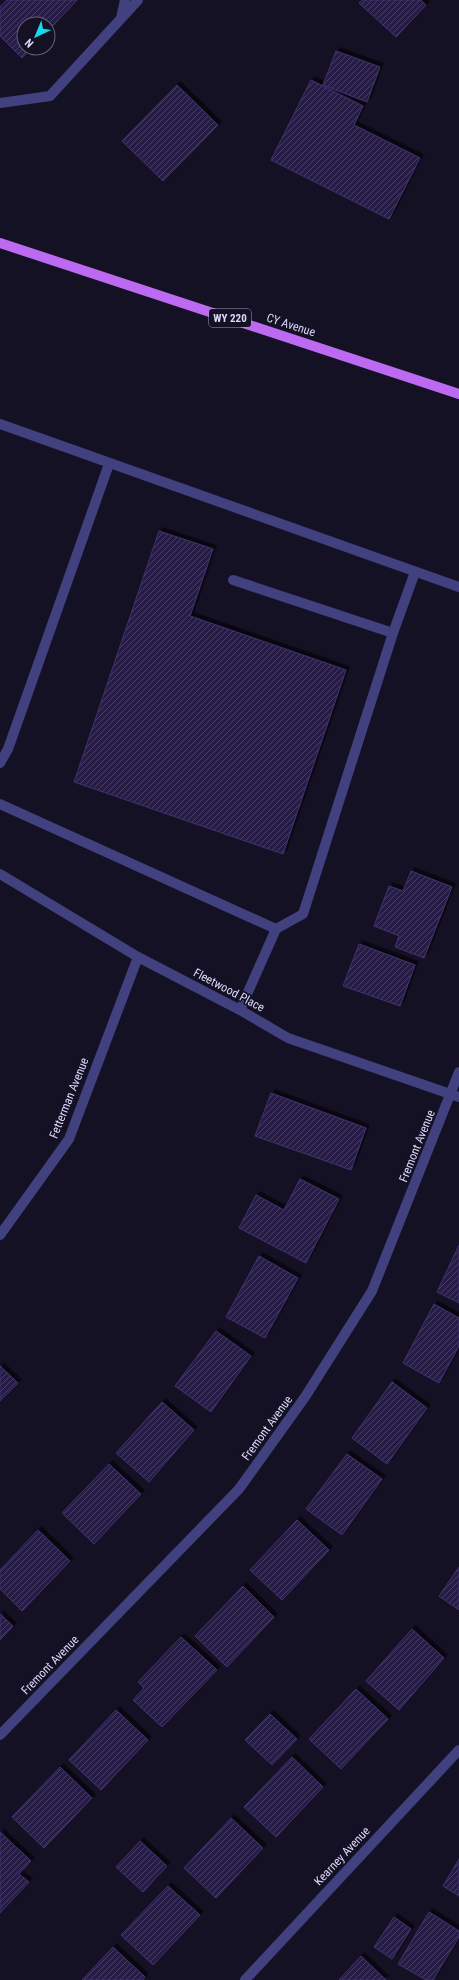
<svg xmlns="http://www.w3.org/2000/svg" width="459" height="1980" font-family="'Roboto Condensed',sans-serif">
<defs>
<pattern id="building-hatch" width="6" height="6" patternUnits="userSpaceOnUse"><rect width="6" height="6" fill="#261f45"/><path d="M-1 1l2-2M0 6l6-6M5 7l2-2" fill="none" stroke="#453f61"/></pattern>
<filter id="shadow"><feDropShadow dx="3.5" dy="-3.5" stdDeviation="0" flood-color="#0009"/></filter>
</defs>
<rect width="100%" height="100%" fill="#151125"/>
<path fill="url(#building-hatch)" stroke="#3e336f" filter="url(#shadow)" d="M7 0H77L48 31V24H24V48H31L22 58 0 36V7Z
M362 0H421L426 5 396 37 359 3Z
M336 51 380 67 367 102 323 85Z
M311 80 363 106 354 125 420 158 389 219 271 160Z
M177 85 218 125 163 181 122 141Z
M159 531 213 549 190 616 346 670 283 854 74 782Z
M411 871 452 887 424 958 395 947 399 936 374 926 389 886 403 891Z
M359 944 415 965 400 1006 343 986Z
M271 1093 366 1128 351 1170 255 1136Z
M300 1179 339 1199 306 1263 239 1228 256 1195 284 1210Z
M459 1245V1303L437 1292Z
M259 1256 298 1278 265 1338 226 1317Z
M434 1304 459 1318V1346L439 1383 403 1363Z
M216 1331 251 1356 211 1412 175 1386Z
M0 1366 18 1383 0 1401Z
M392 1382 427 1408 387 1464 352 1438Z
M162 1402 194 1430 149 1482 116 1453Z
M347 1454 382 1479 342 1535 306 1509Z
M109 1464 141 1494 94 1544 62 1513Z
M297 1520 329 1550 282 1600 250 1570Z
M38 1530 70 1561 22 1611 0 1589V1570Z
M459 1567V1610L439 1596Z
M243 1586 274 1617 227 1667 195 1636Z
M0 1614 13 1626 0 1640Z
M412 1629 444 1658 399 1710 366 1681Z
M181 1637 217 1670 162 1727 133 1700 144 1688 138 1682Z
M356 1689 388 1719 341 1769 309 1739Z
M116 1710 148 1740 101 1790 69 1760Z
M270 1714 297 1739 272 1765 245 1740Z
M292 1757 323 1787 276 1837 244 1807Z
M60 1767 92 1798 44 1848 12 1817Z
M231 1818 263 1848 216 1898 184 1868Z
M0 1832 31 1861 19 1874 29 1882 0 1913Z
M140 1841 167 1866 143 1892 116 1867Z
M459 1859V1896L443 1886Z
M168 1886 200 1915 153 1965 121 1935Z
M429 1912 459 1931V1937L433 1980H426L398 1964Z
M394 1917 411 1929 392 1959 374 1947Z
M113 1947 145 1977 143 1980H82Z
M361 1956 386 1980H339Z"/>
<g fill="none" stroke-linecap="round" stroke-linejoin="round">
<path stroke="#424180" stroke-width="10" d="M121 18 125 0
M0 103 50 96 138 0
M0 424 459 587
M233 580 393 633
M0 763 8 749 109 464
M0 804 276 929 303 914 393 633 415 572
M240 1010 276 929"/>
<path stroke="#424180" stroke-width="10" d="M0 874 138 957 240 1010 288 1038 459 1097
M0 1235 69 1139 138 957
M0 1735 239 1489 305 1397 372 1291 459 1072
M245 1980 459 1750"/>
<path stroke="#bd6af2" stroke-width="10" d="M0 243 459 394"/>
</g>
<g text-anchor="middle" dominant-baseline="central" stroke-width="3.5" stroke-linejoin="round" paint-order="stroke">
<rect fill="#151125" stroke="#a19dbc" stroke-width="1" x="209" y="309" width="42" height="18" rx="3"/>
<g font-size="11" font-weight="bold" fill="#ddd9fc">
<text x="230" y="318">WY 220</text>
</g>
<g font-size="12" fill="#ddd9fc" stroke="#151125">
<text transform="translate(291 325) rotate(18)">CY Avenue</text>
<text transform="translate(229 990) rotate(28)">Fleetwood Place</text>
<text transform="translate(69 1098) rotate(-68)">Fetterman Avenue</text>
<text transform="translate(417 1146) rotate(-68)">Fremont Avenue</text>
<text transform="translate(267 1428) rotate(-54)">Fremont Avenue</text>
<text transform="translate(50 1665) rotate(-46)">Fremont Avenue</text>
<text transform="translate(342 1856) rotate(-47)">Kearney Avenue</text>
</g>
</g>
<g transform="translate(36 36) rotate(224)"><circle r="19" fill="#151125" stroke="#65617b"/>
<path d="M0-3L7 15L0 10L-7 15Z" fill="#16d9ea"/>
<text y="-6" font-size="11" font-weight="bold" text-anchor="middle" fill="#ddd9fc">N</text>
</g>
</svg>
